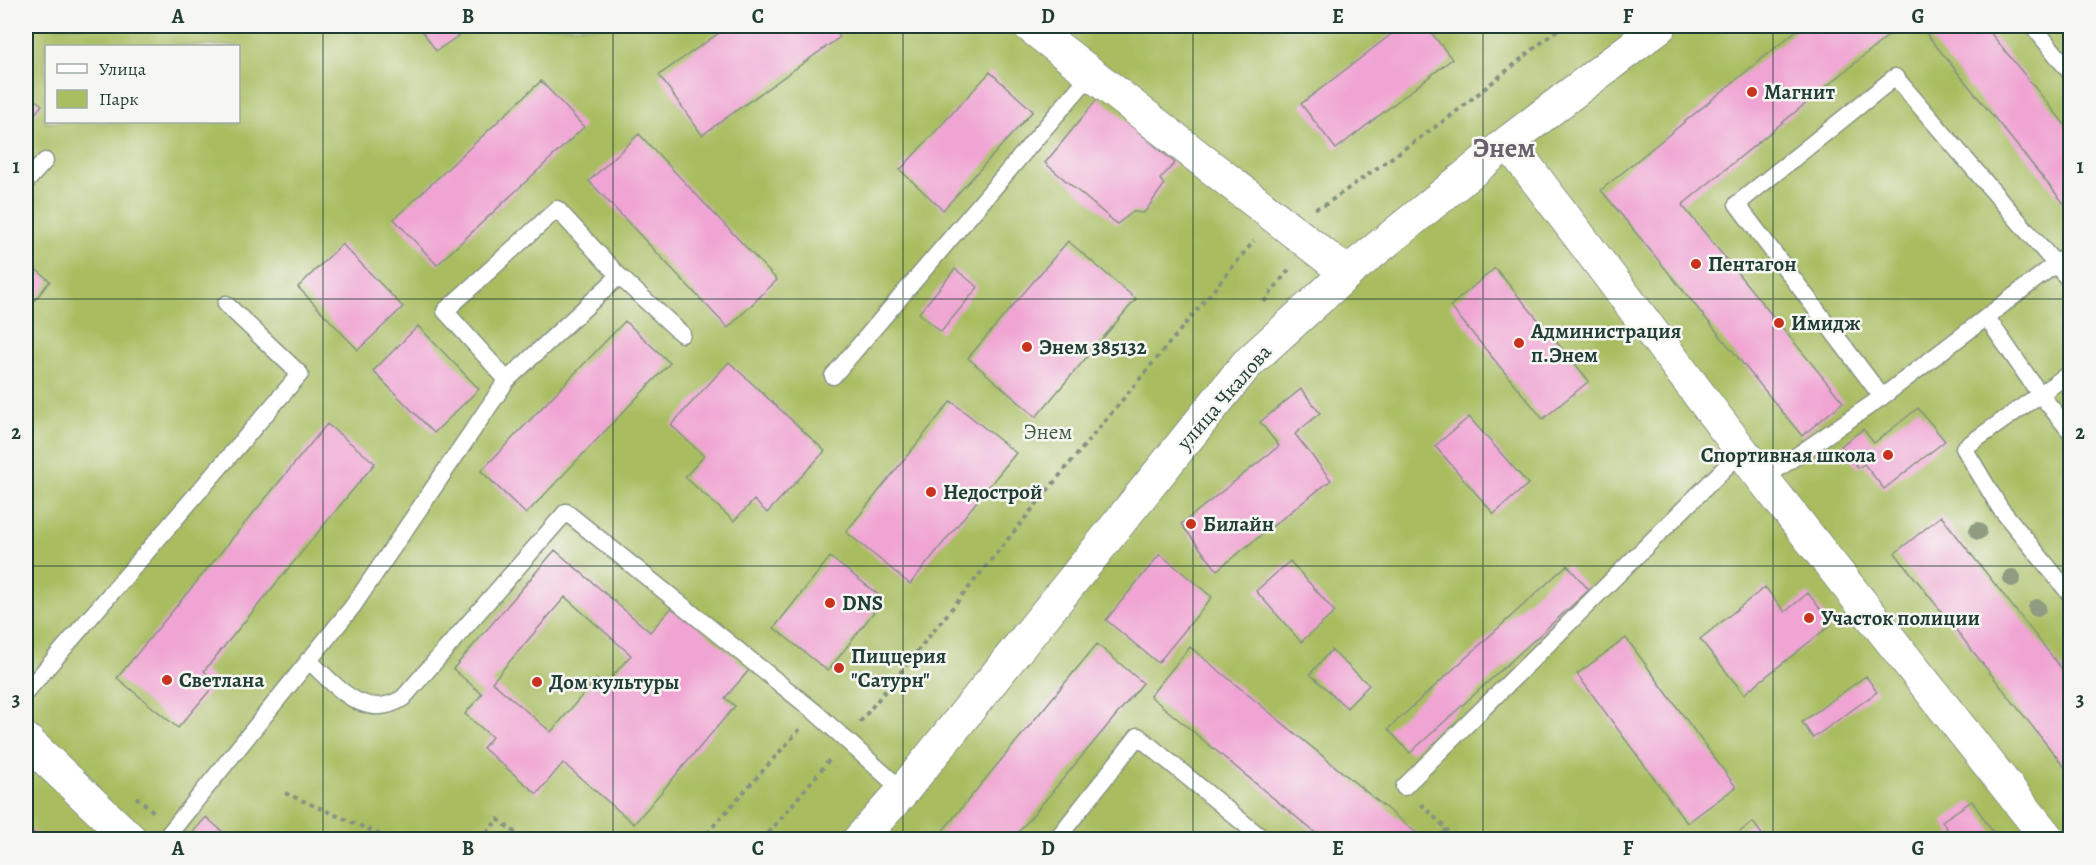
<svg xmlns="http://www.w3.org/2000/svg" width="2096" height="865" font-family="Alegreya,serif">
<rect width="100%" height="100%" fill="#f6f6f2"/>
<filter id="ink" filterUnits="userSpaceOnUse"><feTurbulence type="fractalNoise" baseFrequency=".0167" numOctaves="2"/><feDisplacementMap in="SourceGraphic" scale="12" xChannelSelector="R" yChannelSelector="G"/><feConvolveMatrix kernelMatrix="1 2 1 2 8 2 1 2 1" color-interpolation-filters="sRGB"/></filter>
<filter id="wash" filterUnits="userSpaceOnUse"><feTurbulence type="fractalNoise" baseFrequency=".008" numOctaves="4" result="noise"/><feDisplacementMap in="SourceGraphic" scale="24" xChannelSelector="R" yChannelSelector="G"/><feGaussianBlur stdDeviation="1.35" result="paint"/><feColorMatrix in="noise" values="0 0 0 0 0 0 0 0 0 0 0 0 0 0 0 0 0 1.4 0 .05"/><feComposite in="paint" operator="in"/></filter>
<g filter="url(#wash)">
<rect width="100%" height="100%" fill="#ede9d1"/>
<path fill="#a9bd61" stroke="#647d4a" stroke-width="1.5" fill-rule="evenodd" d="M26 26H2070V839H26ZM46 46H238V122H46Z"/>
<g id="blocks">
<path fill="#f0a4d3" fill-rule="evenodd" d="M419 26H473L436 51Z
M729 26H832L840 37 702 135 659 75Z
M1402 26H1426L1452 59 1336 149 1301 104Z
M1802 26H1900L1682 205 1843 402 1802 436 1601 190Z
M1920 26H1985L2070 131V211Z
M990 72 1033 111 943 210 900 170Z
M541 81 584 127 437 265 394 219Z
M26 92 42 105 26 125Z
M1099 97 1175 163 1160 179 1164 185 1144 213 1133 212 1117 224 1045 163Z
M639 134 777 280 728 328 589 181Z
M1068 241 1136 299 1036 417 968 358Z
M342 244 403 307 358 350 298 287Z
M26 261 50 281 26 311Z
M1495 268 1589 381 1543 419 1450 306Z
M955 269 978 287 941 332 919 313Z
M625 321 670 363 526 514 481 471Z
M418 326 479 389 434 433 373 371Z
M729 362 825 451 767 513 754 500 734 521 685 477 704 456 671 425Z
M1301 389 1320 413 1295 434 1331 480 1217 570 1181 524 1279 446 1260 422Z
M951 401 1016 453 910 584 846 532Z
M1918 408 1945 441 1884 489 1864 464 1858 468 1841 446 1863 429 1874 443Z
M1469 417 1528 484 1494 514 1435 446Z
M327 424 375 463 204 671 217 682 178 728 117 678Z
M1941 516 2070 679V774L1895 553Z
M555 550 650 632 674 605 749 670 725 698 735 706 634 824 563 763 537 794 483 748 492 737 465 714 482 694 453 669ZM565 597 631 655 604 686 596 679 551 732 492 682Z
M1160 554 1212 597 1158 663 1106 620Z
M830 557 884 599 828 671 774 628Z
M1290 561 1335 612 1301 642 1256 591Z
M1567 565 1589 590 1410 753 1388 729Z
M1765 587 1785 612 1808 593 1832 624 1744 694 1700 639Z
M1626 638 1736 787 1687 823 1577 674Z
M1097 644 1143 683 1012 840H935Z
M1190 647 1420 836 1417 840H1324L1150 696Z
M1331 650 1369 685 1347 708 1310 674Z
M1866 676 1877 692 1813 738 1802 722Z
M1972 801 1998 840H1954L1942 821Z
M206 817 232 840H202L193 832Z
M1753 822 1766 840H1729Z
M30 829 44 840H26Z"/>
</g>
</g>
<g filter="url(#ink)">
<use href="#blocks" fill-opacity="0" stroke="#869382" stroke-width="1.5"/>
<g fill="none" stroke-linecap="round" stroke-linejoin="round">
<defs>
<path id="lane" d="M2033 26 2070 72
M26 182 45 161
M1987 318 2039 393 2070 431
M2070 373 1964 448 2000 508 2070 594
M833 376 1091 74
M507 380 445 311 557 209 619 276 682 334
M1882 397 1737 204 1895 77 2070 281
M1763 479 1882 397 2070 253
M308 660C336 685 364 723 403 698L566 512 815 712 903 791
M26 692 300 374 226 304
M1404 787 1743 450
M164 840 353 606 507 380 619 276
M1056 840 1138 736 1264 840"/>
<path id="street" d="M1030 26 1347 273
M1508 142 1763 479 2049 840
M859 840 903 791 1246 365 1347 273 1508 142 1660 26"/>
<path id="secondary" d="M26 740 131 840"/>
</defs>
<use href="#lane" stroke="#869382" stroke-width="19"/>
<use href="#street" stroke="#869382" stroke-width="35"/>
<use href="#secondary" stroke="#869382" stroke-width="35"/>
<path stroke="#869382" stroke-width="4" stroke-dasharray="4.5 4.5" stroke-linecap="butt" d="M1315 208 1322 207 1452 115 1562 26
M1264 302 1290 268
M860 722 1051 486 1254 241
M285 793 393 840
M136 797 155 813
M1421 804 1447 829 1437 840
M481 840 498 819 524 840
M701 840 800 729
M763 840 831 758"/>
<use href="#lane" stroke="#fff" stroke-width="16"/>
<use href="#street" stroke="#fff" stroke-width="33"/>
<use href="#secondary" stroke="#fff" stroke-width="33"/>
</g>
<g fill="#8f9c81">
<circle cx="1978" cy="531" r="9"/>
<circle cx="2012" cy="578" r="9"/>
<circle cx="2037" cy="608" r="9"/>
</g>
</g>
<path fill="none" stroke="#1f3d34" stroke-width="1.5" stroke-opacity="0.55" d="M323 26V840M613 26V840M903 26V840M1193 26V840M1483 26V840M1773 26V840M26 299H2070M26 566H2070"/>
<g fill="#c8321e" stroke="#f6f6f2" stroke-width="2">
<circle cx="1752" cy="92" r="6"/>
<circle cx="1696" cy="264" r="6"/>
<circle cx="1779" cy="323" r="6"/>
<circle cx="1519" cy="343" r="6"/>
<circle cx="1027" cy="347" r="6"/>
<circle cx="1888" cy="455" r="6"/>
<circle cx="931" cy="492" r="6"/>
<circle cx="1191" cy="524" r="6"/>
<circle cx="830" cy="603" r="6"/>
<circle cx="1809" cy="618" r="6"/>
<circle cx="839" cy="668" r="6"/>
<circle cx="167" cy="680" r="6"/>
<circle cx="537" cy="682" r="6"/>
</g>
<g text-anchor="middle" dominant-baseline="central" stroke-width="5" stroke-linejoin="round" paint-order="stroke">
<g font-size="21" font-weight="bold" fill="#1f3d34" stroke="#f6f6f2" text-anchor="start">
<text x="1764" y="92">Магнит</text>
<text x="1708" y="264">Пентагон</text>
<text x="1791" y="323">Имидж</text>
<text x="1531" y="331">Администрация<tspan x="1531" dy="24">п.Энем</tspan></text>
<text x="1039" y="347">Энем 385132</text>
<text x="1876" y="455" text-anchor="end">Спортивная школа</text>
<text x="943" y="492">Недострой</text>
<text x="1203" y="524">Билайн</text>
<text x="842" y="603">DNS</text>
<text x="1821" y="618">Участок полиции</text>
<text x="851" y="656">Пиццерия<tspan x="851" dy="24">"Сатурн"</tspan></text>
<text x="179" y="680">Светлана</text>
<text x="549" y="682">Дом культуры</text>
</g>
<g font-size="21" fill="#1f3d34" stroke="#f6f6f2">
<text transform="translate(1224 397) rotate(-49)">улица Чкалова</text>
</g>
<g font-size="21" fill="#425d3f" stroke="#f6f6f2">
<text x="1048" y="432">Энем</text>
</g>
<g font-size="27" font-weight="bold" fill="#68616c" stroke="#f6f6f2">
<text x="1504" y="148">Энем</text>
</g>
</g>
<rect width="2096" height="865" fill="none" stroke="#f6f6f2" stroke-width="66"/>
<rect x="45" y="45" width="195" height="78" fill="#f6f6f2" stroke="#a0aca6" stroke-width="1.5"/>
<rect x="57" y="64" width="30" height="9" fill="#ffffff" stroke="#a0aca6" stroke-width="1.5"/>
<text x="99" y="75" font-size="18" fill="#1f3d34">Улица</text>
<rect x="57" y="90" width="30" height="18" fill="#a9bd61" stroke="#a0aca6" stroke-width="1.5"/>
<text x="99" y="105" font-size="18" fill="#1f3d34">Парк</text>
<rect x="33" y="33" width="2030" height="799" fill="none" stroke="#1f3d34" stroke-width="2"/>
<g font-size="20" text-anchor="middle" font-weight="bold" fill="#1f3d34">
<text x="178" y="23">A</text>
<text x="468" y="23">B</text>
<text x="758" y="23">C</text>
<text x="1048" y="23">D</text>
<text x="1338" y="23">E</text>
<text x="1628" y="23">F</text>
<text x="1918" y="23">G</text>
<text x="16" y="173">1</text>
<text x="2080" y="173">1</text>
<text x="16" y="439">2</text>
<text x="2080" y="439">2</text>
<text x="16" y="706">3</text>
<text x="2080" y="706">3</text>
<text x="178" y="855">A</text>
<text x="468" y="855">B</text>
<text x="758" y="855">C</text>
<text x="1048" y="855">D</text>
<text x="1338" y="855">E</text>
<text x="1628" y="855">F</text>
<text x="1918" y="855">G</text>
</g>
</svg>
